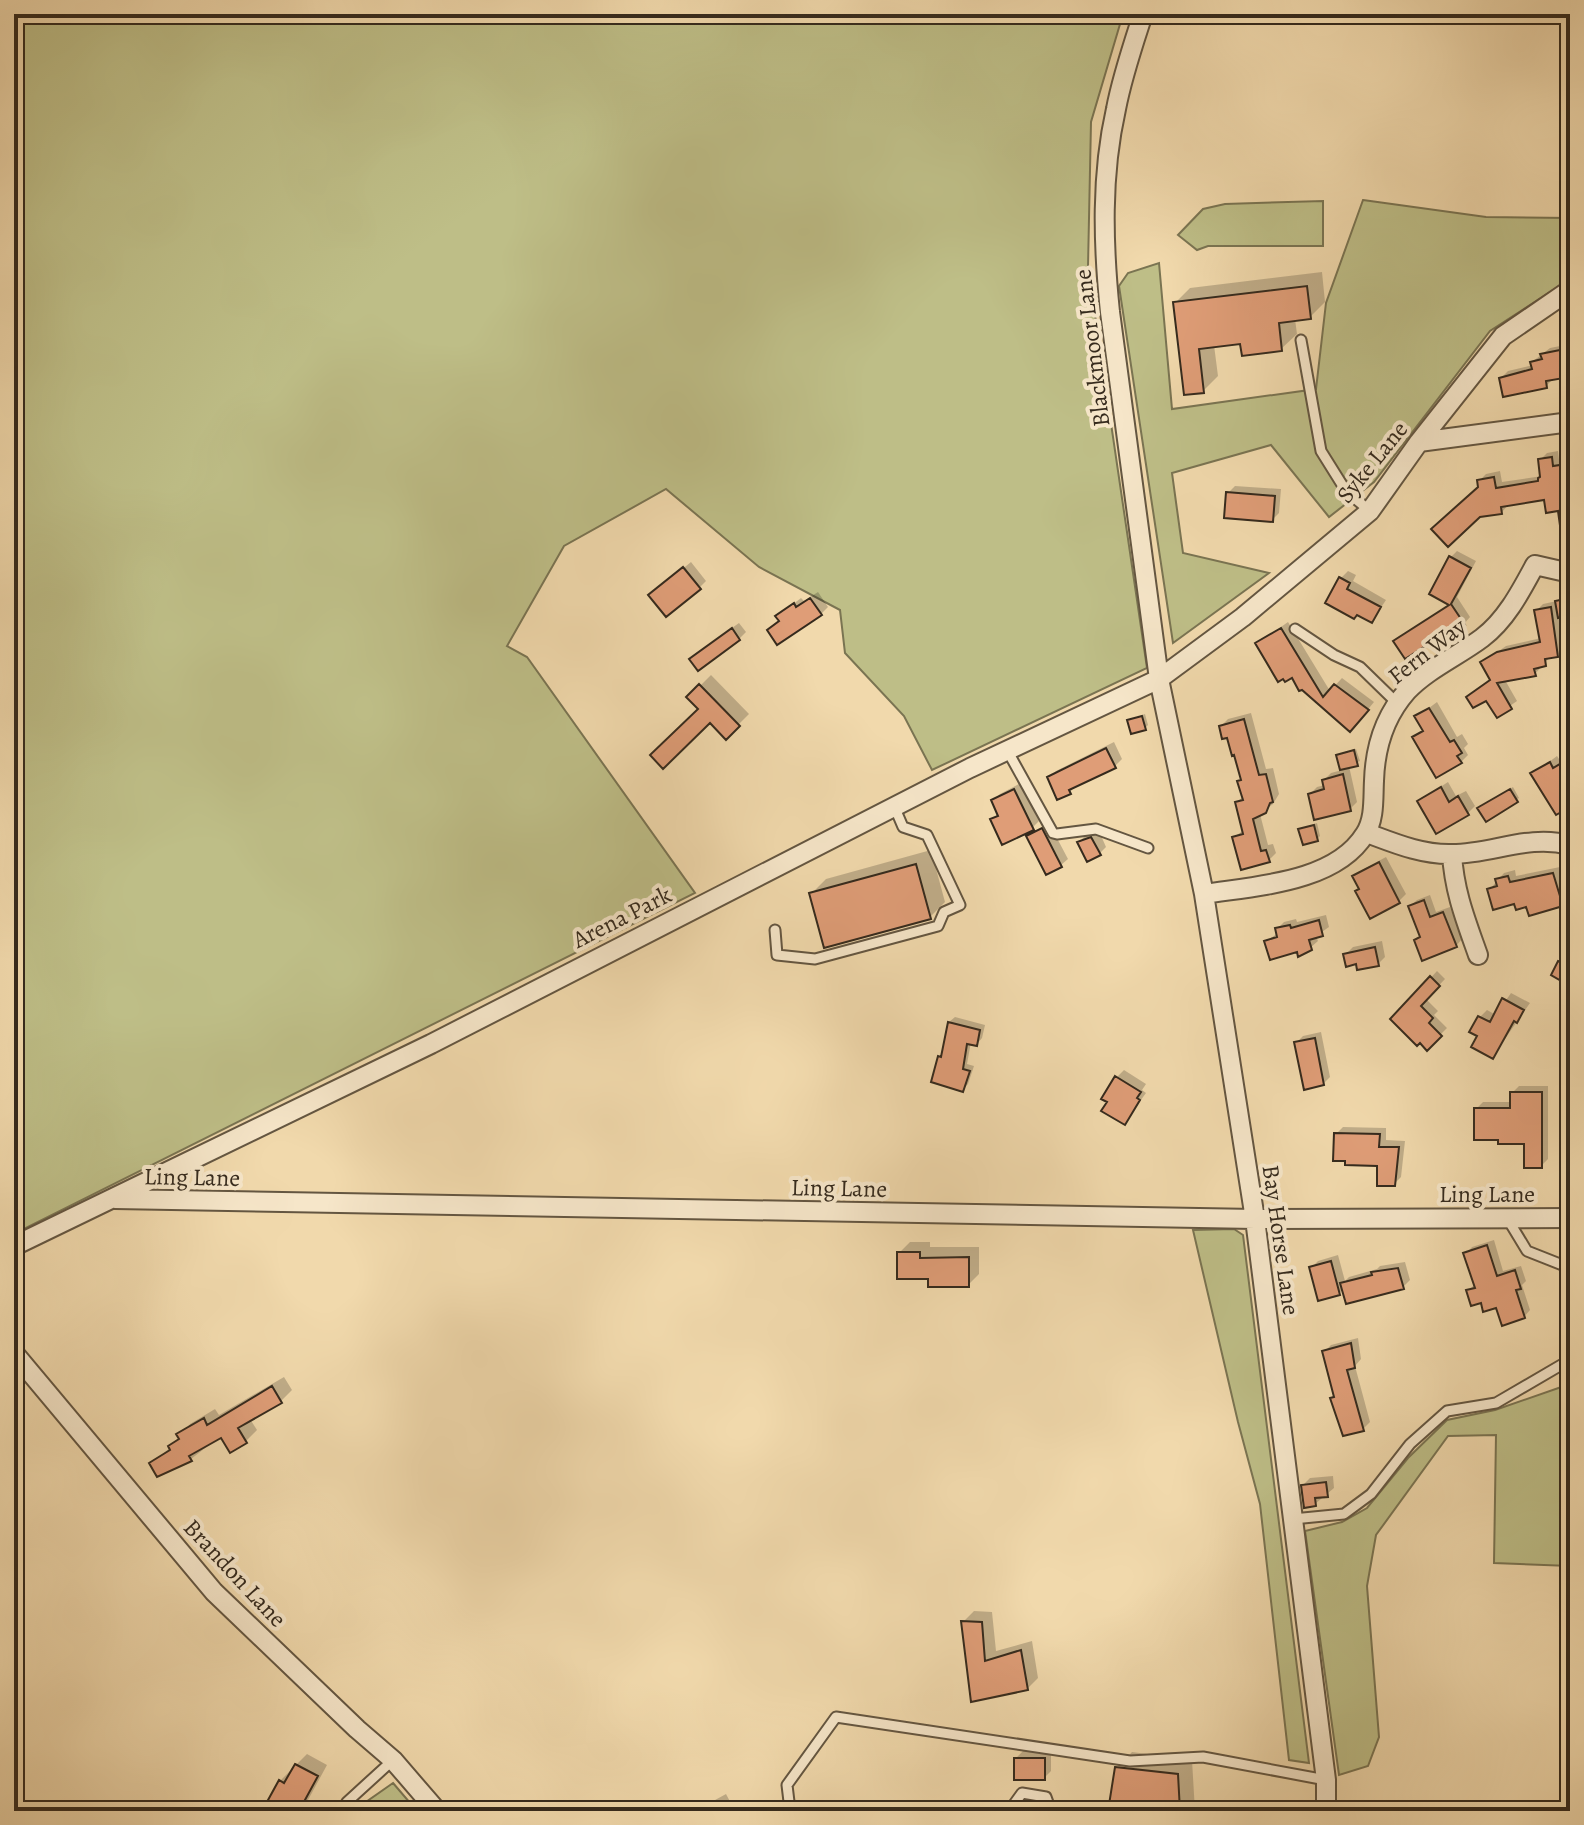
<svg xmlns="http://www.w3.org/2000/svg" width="1584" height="1825" font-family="Alegreya,serif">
<rect width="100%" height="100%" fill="#f1d9ac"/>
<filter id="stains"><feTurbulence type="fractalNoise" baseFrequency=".0025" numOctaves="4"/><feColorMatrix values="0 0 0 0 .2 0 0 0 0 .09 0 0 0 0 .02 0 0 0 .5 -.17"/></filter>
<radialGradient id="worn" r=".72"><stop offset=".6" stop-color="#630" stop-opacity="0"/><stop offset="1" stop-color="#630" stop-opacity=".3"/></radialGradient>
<path fill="#bebe87" stroke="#7a7452" stroke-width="2" d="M14 14H1123L1091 122 1088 267 1147 668 932 770 904 716 845 653 840 610 759 567 666 489 564 546 507 646 527 657 695 893 14 1234Z
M1363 200 1486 217 1570 218V279L1490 331 1374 482 1329 517 1271 445 1172 473 1183 553 1269 573 1173 643 1119 286 1128 273 1159 263 1172 409 1316 389 1326 303Z
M1323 201V246H1208L1197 250 1178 235 1203 209 1225 204Z
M1234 1229 1243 1235 1309 1763 1289 1760 1260 1504 1238 1422 1193 1230Z
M1570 1384V1566L1494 1563 1496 1435 1448 1436 1376 1535 1367 1586 1379 1737 1368 1766 1339 1775 1305 1531 1342 1522 1367 1508 1408 1458 1447 1420 1495 1410Z
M393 1783 417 1811H361L366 1802Z"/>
<path fill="#0003" d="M1322 272 1325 302 1310 317 1295 319 1297 334 1281 349 1242 342 1214 345 1218 376 1203 391 1175 303 1190 288Z
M1570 344V371L1553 379 1546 386 1501 378 1508 371 1533 365 1532 362 1550 348Z
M1558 451 1559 460 1566 459 1567 465H1570V517L1546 498 1509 504 1502 512 1480 487 1479 481 1486 474 1500 471 1502 482 1542 476 1540 460 1547 453Z
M1235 486 1281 489 1279 513 1272 520 1228 493Z
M1457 551 1476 561 1457 597 1470 617 1464 624 1396 641 1451 604V557Z
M691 562 706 581 699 588 658 589Z
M1348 571 1356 575 1353 581 1386 600 1372 621 1327 602 1341 578Z
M818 592 828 607 821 614 781 620 778 616 801 598 804 601Z
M1570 594V652L1551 656 1535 674 1505 680 1517 701 1497 715 1487 698 1469 697 1492 679 1483 662 1506 646 1541 638 1536 611 1543 604 1557 601 1564 595Z
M1288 622 1330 691 1342 678 1374 702 1357 723 1292 676 1257 644Z
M739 623 746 632 739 639 698 652Z
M711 675 749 714 726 737 689 697Z
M1437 702 1457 737 1462 734 1468 744 1464 748 1468 755 1461 762 1415 738 1424 729 1417 717Z
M1251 713 1266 769 1273 768 1279 794 1273 804 1260 814 1268 845 1273 844 1276 853 1269 860 1234 837 1244 830 1237 802 1244 796 1242 779 1229 735 1221 726 1228 719Z
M1145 714 1148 725 1145 728 1129 720Z
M1114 742 1122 759 1115 766 1076 785 1070 792 1049 778 1056 771Z
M1356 749 1360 761 1349 766 1357 802 1350 809 1310 794 1317 787 1325 785 1324 780 1331 773 1342 770 1338 756 1341 753Z
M1557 756 1561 762 1570 757V805L1533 774Z
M1448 782 1456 796 1466 791 1475 806 1468 813 1419 801Z
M1021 783 1039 821 1032 828 992 820 999 813 993 800 1000 794Z
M1513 787 1519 798 1516 800 1483 805Z
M1049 823 1068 859 1061 865 1029 836Z
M1317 823 1320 836 1317 839 1301 829Z
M1099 831 1106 847 1099 854 1079 842 1086 835Z
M931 850 945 902 930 917 811 894 826 879Z
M1386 857 1406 894 1399 901 1361 888 1355 877 1362 870Z
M1560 867 1570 896V919L1565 921 1560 905H1527L1490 889 1504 873 1515 870 1516 876Z
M1430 895 1436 912 1450 907 1462 939 1456 946 1416 940 1421 935 1410 906 1417 900Z
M1326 915 1329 927 1316 936 1318 941 1310 948 1298 950 1267 941 1278 933 1277 929 1284 922 1296 919 1297 922Z
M1382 941 1385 957 1378 964 1358 962 1346 954 1353 947Z
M1567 955 1570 957V983L1553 974Z
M1437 971 1445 979 1426 999 1438 1011 1434 1015 1447 1028 1427 1048 1393 1019Z
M1570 985V1011L1559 1005Z
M1511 993 1530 1003 1493 1056 1480 1036V1017L1487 1010 1496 1015Z
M955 1017 985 1025 982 1038 977 1044 971 1042 967 1064 974 1066 968 1084 963 1089 940 1057 944 1053 949 1022Z
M1321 1032 1330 1077 1323 1084 1296 1043 1303 1036Z
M1124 1070 1146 1084 1142 1090 1146 1093 1124 1123 1117 1077Z
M1519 1086H1548V1159L1541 1166 1526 1142 1500 1138 1476 1109 1483 1102H1512V1093Z
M1343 1127 1386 1128V1140L1405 1141 1401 1177 1394 1184 1379 1164 1336 1134Z
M1494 1240 1503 1271 1521 1266 1526 1281 1522 1285 1530 1310 1524 1317 1482 1301 1468 1291 1475 1284 1466 1254 1472 1247Z
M910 1242H930V1247H979V1274L968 1285 930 1277 899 1253Z
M1338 1255 1345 1281 1349 1277 1377 1269 1380 1266 1405 1262 1410 1280 1403 1287 1344 1289 1339 1293 1311 1268 1318 1261Z
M1358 1338 1361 1359 1355 1366 1370 1422 1363 1429 1332 1398 1336 1395 1324 1352 1331 1345Z
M284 1377 292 1390 281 1401 250 1419 257 1430 246 1441 222 1435 191 1459 152 1463 171 1447 190 1424 215 1409 219 1415Z
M1333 1476 1334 1488 1315 1504 1303 1485 1310 1478Z
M974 1611 992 1612 996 1651 1032 1641 1038 1678 1027 1689 973 1700 963 1622Z
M1023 1751 1051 1752V1771L1044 1778 1016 1758Z
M1132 1752 1192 1760 1195 1811H1110L1117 1768Z
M307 1754 327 1765 302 1811H265L280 1781Z
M726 1794 735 1811H695Z"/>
<path fill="#df9d77" stroke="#352a1d" stroke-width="2" d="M1307 286 1311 319 1279 323 1282 351 1242 356 1240 344 1199 349 1204 393 1184 395 1173 302Z
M1570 348V377L1546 381 1547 388 1503 397 1499 378 1532 369 1530 362 1542 359 1540 354Z
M1552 457 1553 466 1560 465 1561 471 1570 470V539L1562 540 1558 511 1546 513 1544 500 1501 507 1502 514 1480 517 1448 547 1431 529 1478 487 1477 480 1494 477 1496 488 1538 481V478L1540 477 1538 459Z
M1226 492 1275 496 1273 522 1224 518Z
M1449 556 1471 568 1451 604 1465 625 1452 633 1450 630 1405 659 1393 641 1449 605 1429 594Z
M683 567 701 589 666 617 648 595Z
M1339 577 1350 583 1347 589 1381 607 1372 623 1357 615 1354 619 1325 603Z
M810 598 822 615 777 645 767 630 779 621 775 616 794 603 796 607Z
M1570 598V616L1558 618 1555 601Z
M1551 607 1558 657 1545 659 1546 666 1534 669 1536 676 1497 683 1512 709 1497 718 1486 701 1473 708 1466 697 1490 680 1480 662 1497 652 1540 642 1534 610Z
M732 628 740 640 698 671 689 659Z
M1281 628 1323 697 1334 684 1369 710 1350 732 1302 690 1299 691 1292 678 1285 682 1283 679 1278 682 1255 643Z
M699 684 740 726 726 740 710 723 663 769 650 755 698 709 686 697Z
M1429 708 1450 742 1454 740 1462 753 1457 756 1462 763 1436 778 1412 737 1423 731 1414 716Z
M1142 716 1146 730 1131 734 1127 720Z
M1244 719 1259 775 1266 774 1273 802 1270 803 1266 813 1253 819 1261 851 1266 850 1270 862 1241 870 1232 837 1243 834 1235 802 1243 800 1237 781 1241 780 1234 755 1232 756 1227 738 1222 739 1219 726Z
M1106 748 1116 768 1069 790 1071 794 1057 800 1047 777Z
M1354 750 1358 766 1340 770 1336 755Z
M1570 758V776L1565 779 1570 787V807L1556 815 1530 773 1550 762 1553 768Z
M1343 774 1351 811 1314 820 1308 794 1324 789 1322 780Z
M1441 787 1449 802 1458 796 1469 815 1436 834 1417 801Z
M1014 789 1034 830 1002 845 990 819 998 816 991 800Z
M1510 789 1518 802 1486 822 1477 808Z
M1314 825 1318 841 1303 845 1298 829Z
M1042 828 1062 867 1046 875 1026 836Z
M1091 837 1101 855 1087 862 1077 842Z
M1379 862 1400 903 1370 919 1355 891 1359 889 1352 876Z
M916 864 931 919 824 948 809 893Z
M1553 873 1563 906 1529 916 1526 907 1516 910 1514 904 1493 910 1487 889 1497 886 1495 879 1508 876 1510 882Z
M1424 900 1430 917 1443 912 1457 947 1422 961 1414 940 1420 937 1408 906Z
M1319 920 1323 936 1309 940 1312 950 1298 957 1297 952 1270 960 1264 941 1277 937 1275 928 1290 925 1291 928Z
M1375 947 1379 966 1357 970 1356 964 1346 967 1343 954Z
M1558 961 1570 967V986L1551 975Z
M1430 976 1440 986 1421 1006 1433 1018 1429 1023 1442 1036 1427 1051 1420 1043 1417 1046 1390 1019Z
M1502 998 1524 1010 1517 1023 1514 1021 1493 1059 1471 1047 1477 1036 1469 1032 1478 1016 1490 1022Z
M948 1022 980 1030 977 1046 967 1044 963 1069 970 1071 963 1092 931 1082 938 1056 941 1057Z
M1315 1038 1324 1085 1304 1090 1294 1042Z
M1115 1076 1141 1092 1137 1098 1140 1100 1125 1125 1101 1111 1107 1102 1101 1099Z
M1510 1092H1542V1168H1524V1144H1498V1140H1474V1108H1510Z
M1334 1133 1380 1134 1379 1147H1399L1395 1186H1377V1166L1345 1165V1161H1333Z
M1487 1245 1497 1276 1515 1270 1521 1289 1516 1290 1525 1318 1502 1326 1496 1308 1483 1312 1481 1303 1471 1306 1466 1290 1475 1288 1463 1253Z
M897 1252H920V1258L969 1257V1287H928V1279H897Z
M1331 1261 1340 1295 1318 1301 1309 1267Z
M1398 1268 1404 1289 1346 1304 1340 1283 1372 1275 1371 1272Z
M1351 1343 1355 1368 1347 1370 1364 1431 1343 1436 1330 1398 1334 1397 1322 1351Z
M272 1386 282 1403 238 1428 247 1443 230 1453 221 1438 189 1456 192 1461 157 1477 149 1463 170 1450 168 1446 179 1439 176 1434 204 1418 207 1425Z
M1326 1482 1328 1497 1315 1498 1316 1506 1304 1508 1301 1485Z
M961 1621 982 1622 985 1661 1021 1650 1028 1690 971 1702Z
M1014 1758H1045V1780H1014Z
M295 1764 318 1776 299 1811H262L279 1780 284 1783Z
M1115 1767 1178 1774 1180 1811H1108Z"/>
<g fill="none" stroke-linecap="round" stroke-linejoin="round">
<defs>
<path id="lane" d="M1301 340 1321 451 1346 491 1370 511
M1295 629 1334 655 1360 667 1398 704
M1007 750 1053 833 1057 834 1096 829 1148 848
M775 930 777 955 815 959 938 926 944 912 960 905 927 835 903 827 894 806
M1507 1218 1527 1251 1570 1268
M1293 1519 1344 1514 1371 1494 1410 1444 1447 1411 1496 1403 1568 1361 1570 1357
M342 1811 347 1802 393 1760
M796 1811 790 1810 787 1785 836 1717 1130 1761 1203 1757 1326 1780
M1009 1811 1022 1793 1046 1797 1051 1811"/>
<path id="street" d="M1143 14C1133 45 1122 77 1116 109 1101 175 1103 244 1110 312L1159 679 1204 894 1255 1219 1326 1780V1811
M1419 442 1570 422
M1367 833C1394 843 1422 855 1452 854 1493 854 1528 834 1570 845
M1452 854C1454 891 1466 921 1478 955
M1204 894C1254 886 1335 883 1365 834 1375 819 1373 798 1374 781 1375 747 1384 717 1407 691 1428 669 1458 656 1482 638 1506 620 1521 591 1535 565L1570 573
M115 1199 1255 1219 1570 1218
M14 1246 431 1044 970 768 1159 679 1243 617 1370 511 1419 442 1503 336 1570 290
M14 1353 214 1592 357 1729 393 1760 437 1811"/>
</defs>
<use href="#lane" stroke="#645641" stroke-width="13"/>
<use href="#street" stroke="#645641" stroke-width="22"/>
<use href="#lane" stroke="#f6e6c9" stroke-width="9"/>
<use href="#street" stroke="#f6e6c9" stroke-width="18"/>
</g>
<g text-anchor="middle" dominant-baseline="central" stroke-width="8" stroke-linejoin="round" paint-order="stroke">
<g font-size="24" fill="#352a1d" stroke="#f6e6c9">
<text transform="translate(1092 348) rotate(-97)">Blackmoor Lane</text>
<text transform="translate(1372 462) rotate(-51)">Syke Lane</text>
<text transform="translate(1427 651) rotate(-38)">Fern Way</text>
<text transform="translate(622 917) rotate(-27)">Arena Park</text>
<text transform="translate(192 1177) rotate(1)">Ling Lane</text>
<text transform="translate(839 1188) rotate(1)">Ling Lane</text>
<text x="1487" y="1194">Ling Lane</text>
<text transform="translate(1281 1240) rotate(82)">Bay Horse Lane</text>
<text transform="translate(235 1573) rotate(47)">Brandon Lane</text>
</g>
</g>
<rect width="1584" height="1825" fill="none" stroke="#f1d9ac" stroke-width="48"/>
<rect x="16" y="16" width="1552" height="1793" fill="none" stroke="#352a1d" stroke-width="4"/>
<rect x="24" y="24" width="1536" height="1777" fill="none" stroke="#352a1d" stroke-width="2"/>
<rect width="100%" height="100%" filter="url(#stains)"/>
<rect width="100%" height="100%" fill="url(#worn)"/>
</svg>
